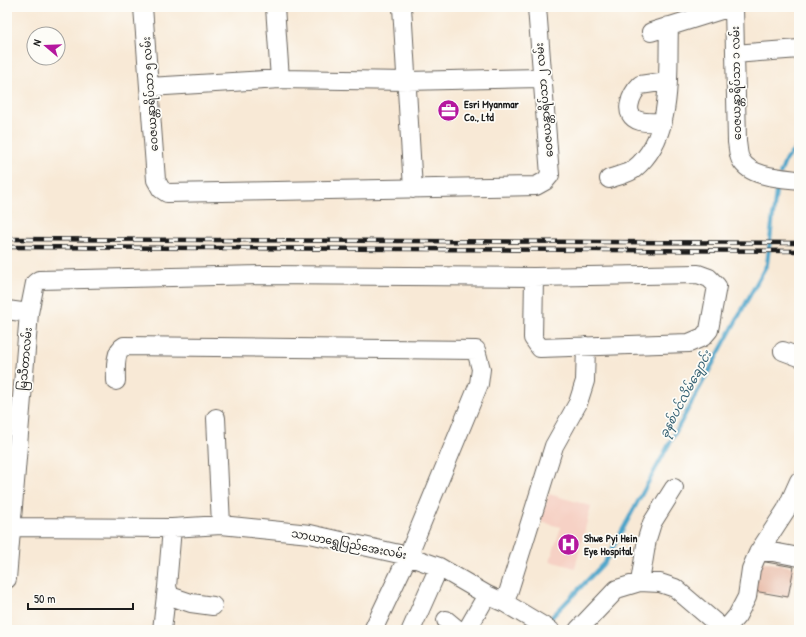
<svg xmlns="http://www.w3.org/2000/svg" width="806" height="637" font-family="'Patrick Hand','Noto Sans Myanmar',sans-serif">
<rect width="100%" height="100%" fill="#fdfcf7"/>
<filter id="ink" filterUnits="userSpaceOnUse"><feTurbulence type="fractalNoise" baseFrequency=".025" numOctaves="2"/><feDisplacementMap in="SourceGraphic" scale="8" xChannelSelector="R" yChannelSelector="G"/><feConvolveMatrix kernelMatrix="1 2 1 2 8 2 1 2 1" color-interpolation-filters="sRGB"/></filter>
<filter id="wash" filterUnits="userSpaceOnUse"><feTurbulence type="fractalNoise" baseFrequency=".012" numOctaves="4" result="noise"/><feDisplacementMap in="SourceGraphic" scale="16" xChannelSelector="R" yChannelSelector="G"/><feGaussianBlur stdDeviation="0.9" result="paint"/><feColorMatrix in="noise" values="0 0 0 0 0 0 0 0 0 0 0 0 0 0 0 0 0 1.4 0 .05"/><feComposite in="paint" operator="in"/></filter>
<g filter="url(#wash)">
<rect width="100%" height="100%" fill="#f8e9d6"/>
<path fill="#f6d1c5" d="M549 494 591 506 575 568 550 561 561 527 540 522Z"/>
<g fill="none" stroke-linecap="round" stroke-linejoin="round">
<path stroke="#4ca4c9" stroke-width="4" d="M780 174 786 159 799 145
M547 622 605 562 767 264 777 183"/>
</g>
<g id="blocks">
<path fill="#e6b49f" d="M760 561 794 567 788 597 754 591Z"/>
</g>
</g>
<g filter="url(#ink)">
<use href="#blocks" fill-opacity="0" stroke="#69645d" stroke-width="1"/>
<g fill="none" stroke-linecap="round" stroke-linejoin="round">
<defs>
<path id="minor" d="M143 7 156 180 161 189 167 193 536 186 545 181 550 175 537 7
M275 7 280 79
M402 7 413 189
M734 7 737 142C738 147 738 156 741 160 750 177 781 178 799 180
M651 32 731 7
M735 54 799 49
M149 87 280 79 407 81 541 78
M663 122C656 122 647 123 640 121 621 116 631 94 640 85L667 81
M609 179C616 176 628 174 634 169 675 136 667 73 669 26
M7 310 29 313
M783 351 799 357
M116 381C116 372 114 351 124 346L476 350 481 369 479 384 408 556 373 630
M216 418 221 525
M11 527 172 528 221 525 310 534 408 556 439 567 487 595 505 603 550 630
M172 528 167 587 170 596 191 603 213 606
M758 553 768 551 799 557
M7 579 29 313 35 283 39 280 263 275 534 277 698 274 709 278 717 286 709 330 703 337 689 343 540 348 533 338 534 277
M640 582 647 539 652 523 674 488
M505 603 554 446 578 403 585 381 586 346
M446 620 458 630
M162 630 167 587
M411 630 439 567
M467 630 487 595
M578 630 617 589 640 582 660 583 675 588 724 630
M725 630 737 616 747 597 751 569 758 553 786 510 799 481"/>
</defs>
<use href="#minor" stroke="#69645d" stroke-width="20"/>
<use href="#minor" stroke="#fff" stroke-width="18"/>
<defs>
<path id="rail" d="M7 239 799 243
M7 247 799 251"/>
</defs>
<use href="#rail" stroke="#1c1c1c" stroke-width="4.5"/>
<use href="#rail" stroke="#fdfcf7" stroke-width="3" stroke-dasharray="9" stroke-linecap="butt"/>
</g>
</g>
<defs>
<symbol id="office-disc" viewBox="-11 -11 22 22"><circle r="9.5" fill="#b5179e" stroke="#fdfcf7"/><path d="M-6-3h4V-5.5h4V-3h4V5H-6ZM-1-4.5V-3h2v-1.5ZM-6 0V1H6V0Z" fill="#fff"/></symbol>
<symbol id="hospital-disc" viewBox="-11 -11 22 22"><circle r="9.5" fill="#b5179e" stroke="#fdfcf7"/><path d="M-5-5h3v3.5h4V-5h3V5h-3V1.5h-4V5h-3Z" fill="#fff"/></symbol>
</defs>
<g fill-rule="evenodd">
<use href="#office-disc" x="436" y="98" width="25" height="25"/>
<use href="#hospital-disc" x="556" y="532" width="25" height="25"/>
</g>
<g text-anchor="middle" dominant-baseline="central" stroke-width="3.5" stroke-linejoin="round" paint-order="stroke">
<g font-size="11" fill="#1c1c1c" stroke="#fdfcf7">
<text transform="translate(736 83) rotate(-91)">ဝေဇယန္တာရိပ်သာ ၁ လမ်း</text>
<text transform="translate(150 94) rotate(-94)">ဝေဇယန္တာရိပ်သာ ၅ လမ်း</text>
<text transform="translate(544 100) rotate(-95)">ဝေဇယန္တာရိပ်သာ ၂ လမ်း</text>
<text transform="translate(25 359) rotate(-85)">မြသီတာလမ်း</text>
<text transform="translate(349 544) rotate(11)">သာယာရွှေပြည်အေးလမ်း</text>
</g>
<g font-size="11" font-weight="bold" fill="#1c1c1c" stroke="#fdfcf7" text-anchor="start">
<text x="464" y="104">Esri Myanmar<tspan x="464" dy="13">Co., Ltd</tspan></text>
<text x="584" y="538">Shwe Pyi Hein<tspan x="584" dy="13">Eye Hospital</tspan></text>
</g>
<g font-size="12" font-style="italic" fill="#346072" stroke="#fdfcf7">
<text transform="translate(685 394) rotate(-62)">ခုနစ်ပင်လိမ်ချောင်း</text>
</g>
</g>
<rect width="806" height="637" fill="none" stroke="#fdfcf7" stroke-width="24"/>
<g transform="translate(46 46) rotate(289)"><circle r="19" fill="#fdfcf7" stroke="#a3a29f"/>
<path d="M0-3L7 15L0 10L-7 15Z" fill="#b5179e"/>
<text y="-6" font-size="11" font-weight="bold" text-anchor="middle" fill="#1c1c1c">N</text>
</g>
<path d="M28 603v6h105v-6" fill="none" stroke="#1c1c1c" stroke-width="2"/>
<text x="34" y="603" font-size="12" fill="#1c1c1c" stroke="#fdfcf7" stroke-width="3" paint-order="stroke">50 m</text>
</svg>
